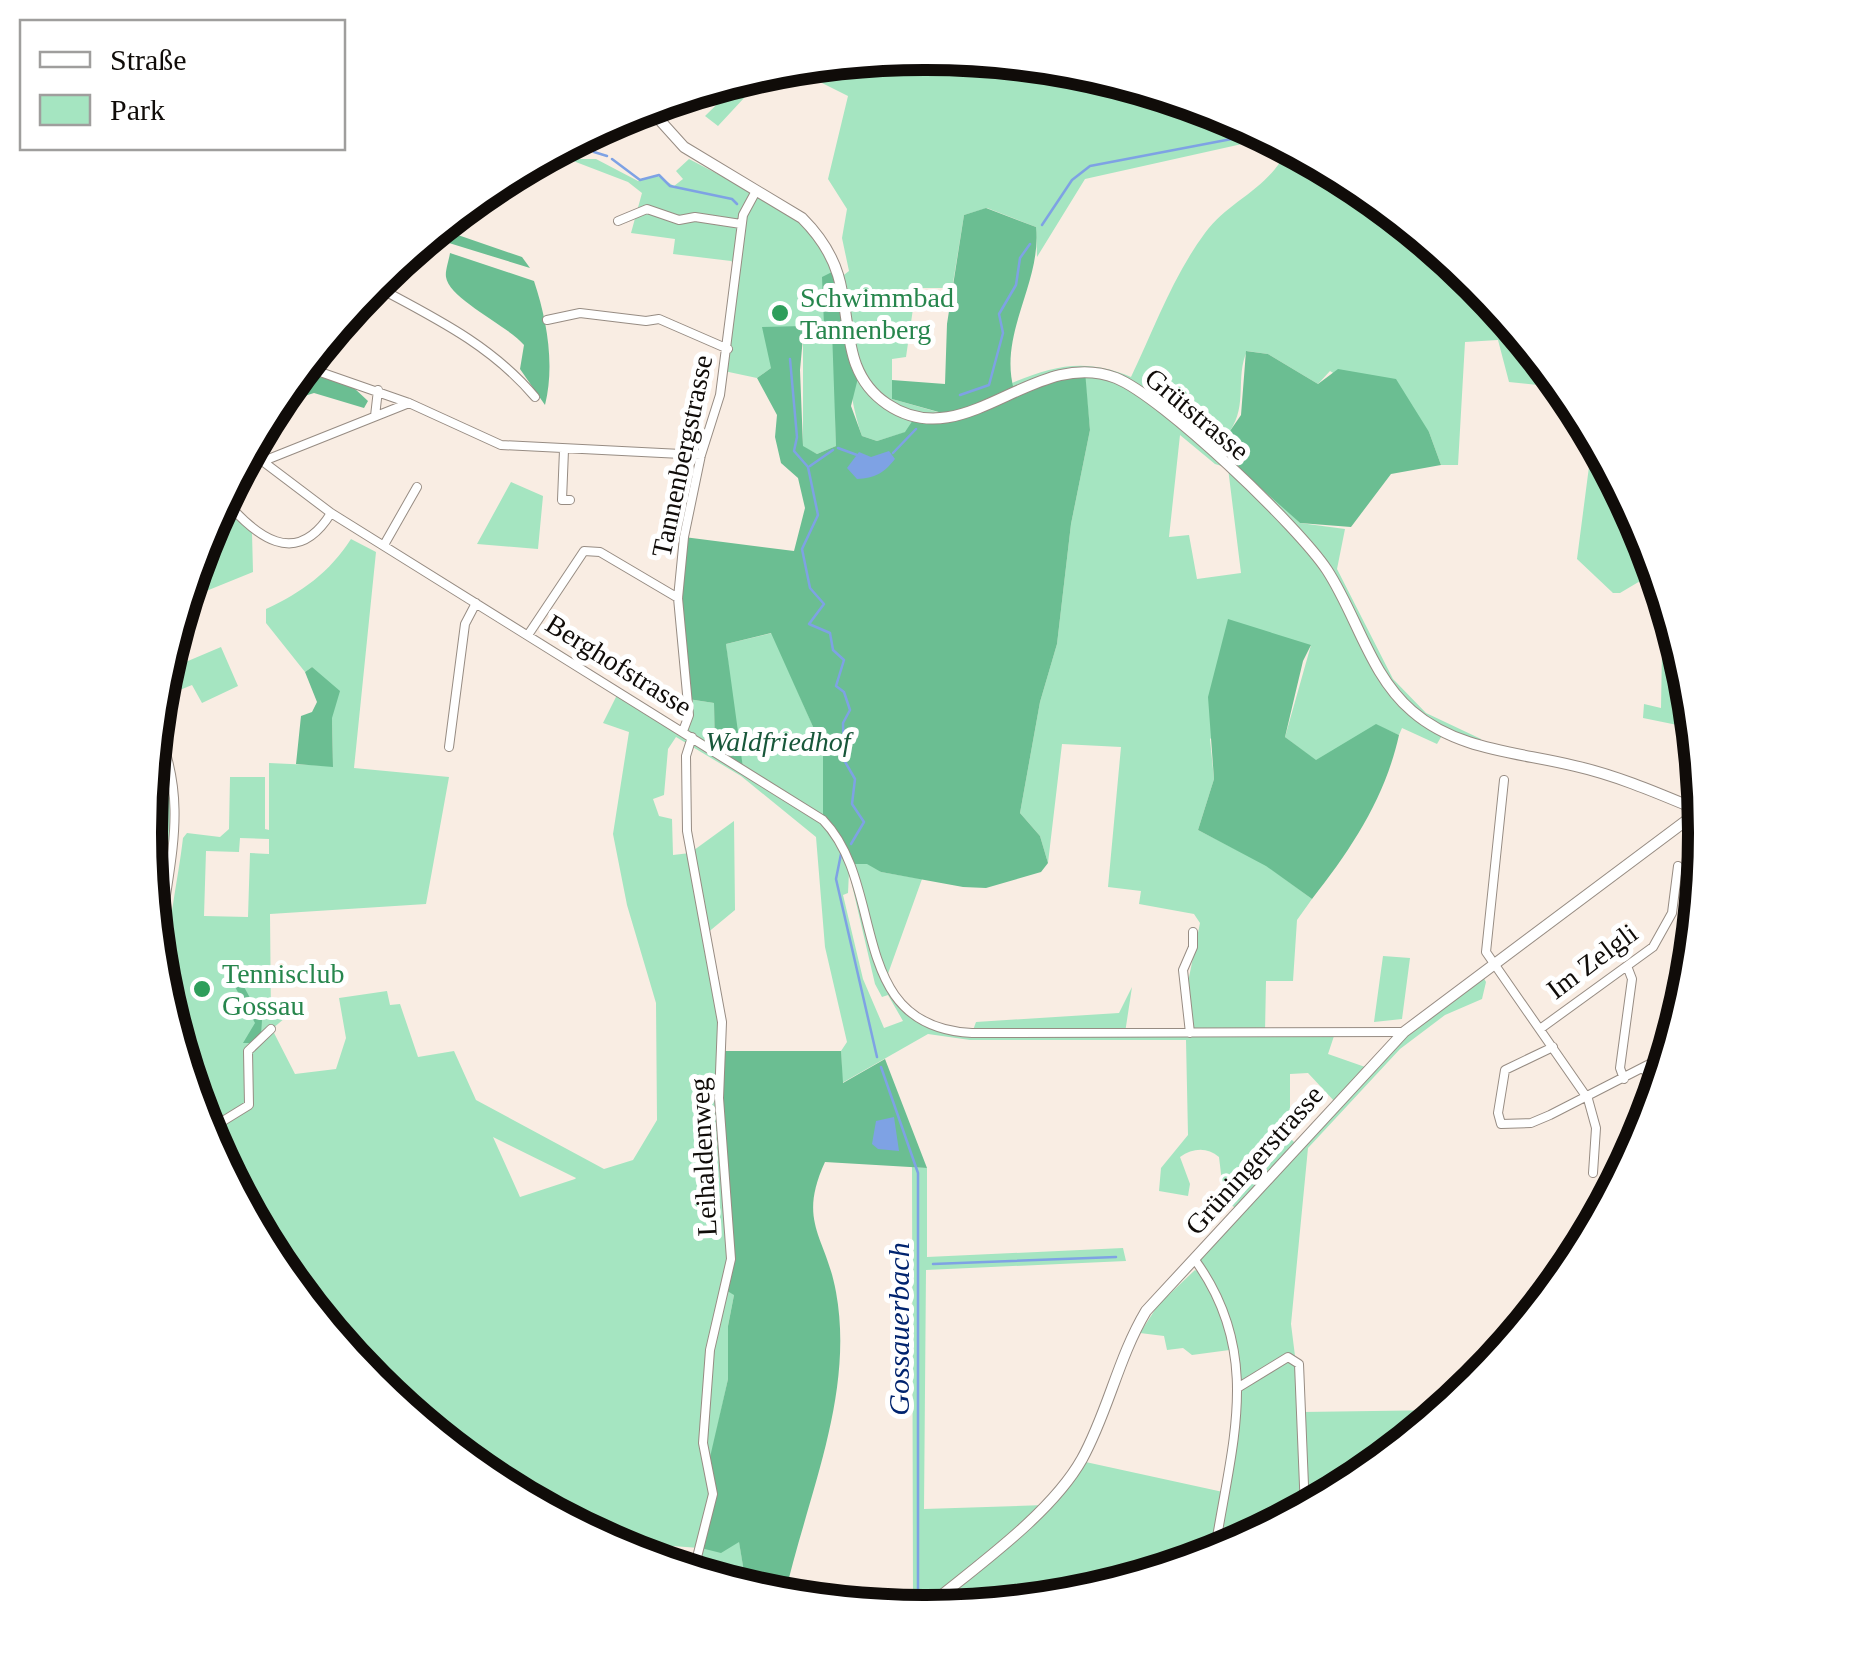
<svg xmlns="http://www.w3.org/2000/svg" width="1850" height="1665" font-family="Georgia,serif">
<rect width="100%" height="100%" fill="#f9ede3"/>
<path fill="#a5e5c1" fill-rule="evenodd" d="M926 53C987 59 1124 60 1166 105 1237 89 1427 230 1477 282 1509 314 1536 353 1565 388L1509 382 1498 340 1465 342 1458 465H1441L1429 432 1330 371 1318 384 1268 354 1247 351C1235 378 1248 404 1230 431L1267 492 1300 523 1345 529 1337 569 1393 679 1426 713 1481 739 1479 746 1444 732 1437 744 1402 728 1399 735 1376 725 1316 761 1285 737 1311 645 1210 739 1214 779 1198 830 1266 865 1312 899 1297 920 1293 981H1266L1265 1032 1335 1033 1328 1054 1368 1068 1404 1032 1482 975 1486 982 1482 999 1445 1015 1400 1049 1308 1148 1291 1324 1302 1412 1445 1410 1358 1481 1223 1553 1077 1598 939 1607 934 1612 909 1611 913 1602 912 1167 927 1168V1257L1123 1248 1126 1261 926 1270 924 1509 1045 1505 1081 1461 1223 1492 1239 1371 1237 1349 1192 1355 1183 1348 1167 1350 1164 1336 1140 1333 1158 1305 1195 1270 1205 1276 1195 1260 1239 1211 1224 1199 1219 1157C1207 1147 1193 1148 1180 1157L1190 1184 1188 1196 1159 1191 1161 1168 1188 1135 1186 1040H970L928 1034 842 1083 841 1051 847 1042 825 947 816 837 741 776 676 737 668 749 664 795 653 799 659 816 672 819 673 855 690 853 734 821 735 910 706 934 717 991 734 1295 728 1326V1379L709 1466 739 1541 747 1590 693 1573 700 1548 630 1543 626 1553 491 1481 373 1384 293 1286 280 1248 207 1106 204 1081C198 1075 191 1073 187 1066 147 1001 175 908 183 838L187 833 220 837 229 829 230 777H265V829L269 830V763L333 766 332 718 312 667 305 672 266 623V609C301 593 330 572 351 539L376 552 354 768 449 777 426 904 270 914 271 1019 285 1018 272 1029 295 1074 336 1069 346 1038 339 998 387 991 390 1005 400 1004 418 1057 454 1051 476 1100 604 1169 633 1160 657 1120 656 1003 627 905 613 834 629 732 603 723 619 691 682 731 688 699 714 703 715 751 731 690 726 644 772 633 823 749V820L881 872 922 879 885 982C908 1013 935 1025 972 1033L976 1022 1119 1013 1132 987 1125 1033 1190 1032 1186 992 1200 923 1194 914 1139 904 1141 891 1108 887 1121 747 1062 744 1048 863 1040 836 1020 813 1040 702 1057 644 1071 524 1090 430 1085 380 1014 391 1012 383C1054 365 1087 358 1131 377 1154 329 1173 276 1205 233 1230 200 1267 190 1286 152L1261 143 1242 144 1085 179 1037 257 1036 227 987 208 964 215 953 283H947L946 288H916L906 357 892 359V399L955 417 877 441 862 436C845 388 846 330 840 278L849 271 842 238 847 209 828 179 848 96 788 66ZM1180 435 1215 464 1228 468 1241 573 1197 579 1189 535 1169 537ZM240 838 269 839V854L250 853 248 917 204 916 206 851 239 852ZM849 872 875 984 882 997 888 995 903 1021 884 1028 863 979 843 895 848 893ZM1308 1073 1336 1103 1297 1145 1290 1138V1074ZM493 1137 576 1178 575 1179 520 1197Z
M772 68 718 126 705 116 747 75Z
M568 159H596L638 181 656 175 674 186 683 179 676 171 689 159 802 218 833 260 836 446 817 454 803 447V326L772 330 771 368 757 378 724 371 737 266 731 261 673 254 675 239 631 233 642 193 628 182Z
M1593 436 1646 535 1657 571 1620 593H1613L1577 559Z
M511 482 543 496 538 549 477 544Z
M222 502 252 533 253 572 184 600 205 533Z
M1663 590 1687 670 1692 728 1643 718 1644 704 1661 708Z
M221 647 238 686 202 703 192 685 158 699 162 672Z
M171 762 175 782 159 979 145 832 151 768Z
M1383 956 1410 958 1402 1019 1374 1022Z"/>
<path fill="#6bbe92" d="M986 208 1036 227C1042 283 998 333 1014 390L1085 371 1090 430 1071 524 1057 644 1040 702 1020 813 1040 836 1048 863 1041 872 986 888 963 887 881 872 867 864H853L823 820V749L771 633 726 644 743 768 715 752 714 703 688 699 678 598 684 537 794 551 805 508 798 478 781 463 775 437 777 415 757 378 771 368 762 327 804 326 800 370 803 446 817 454 836 446 832 330 824 325 822 277 836 270 859 374 851 406 862 436 877 441 905 432 915 417 953 416 892 399V380L945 384 947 324 964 215Z
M455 234 522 257 530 268 449 243Z
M450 253 534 281C547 320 555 365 545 405L520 369 524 345C507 325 449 299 446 277 445 271 449 260 450 253Z
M1246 351 1268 354 1318 384 1338 369 1396 379 1429 432 1441 465 1391 474 1351 527 1300 523 1224 455 1230 431 1241 415Z
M300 370 354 388 368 401 364 408 314 393 292 400 284 390Z
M1228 619 1311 645 1303 661 1285 737 1316 760 1376 724 1399 735C1385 798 1352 848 1312 899L1266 866 1198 830 1214 779 1208 697Z
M312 667 340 691 332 718 333 767 296 764 301 716 312 712 317 702 305 672Z
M236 972 262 1020 261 1035 252 1043H243L255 1023 229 976Z
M722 1051H841L843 1083 885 1059 927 1168 825 1162C797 1223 826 1236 836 1292 855 1396 806 1499 784 1599L747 1590 739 1542 721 1553 701 1548 713 1494 708 1466 728 1379V1326L734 1295 724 1289C740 1216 718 1128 722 1051Z"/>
<path fill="#7ea2e4" d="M889 451 895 459C884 473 875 478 857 479L847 468 859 452 871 457Z
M894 1117 899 1151 878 1149 872 1144 876 1121Z"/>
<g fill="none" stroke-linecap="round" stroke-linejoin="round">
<path stroke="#7ea2e4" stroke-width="2.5" d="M594 152 607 156
M612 159 640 180 659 175 670 186 732 199 737 204
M1042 225 1072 180 1090 166 1263 133
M790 359 797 437 794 451 808 467 818 515 802 549 810 588 824 604 809 624 830 633 833 650 844 660 836 686 844 692 850 710 843 723 844 760 855 779 852 804 864 822 851 844
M960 395 989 385 1003 333 999 314 1016 285 1020 258 1030 244
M838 448 857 455
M893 453 916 429
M810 466 833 450
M841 854 836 879 877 1057
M881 1067 918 1173V1598
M933 1264 1116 1257
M943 1603 1070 1598"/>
<defs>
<path id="minor" d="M701 89 712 100
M510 174 520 182
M618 221 647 209 679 220 695 217 741 224
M433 232 447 231 452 216
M392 266 379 288C437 319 492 346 535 397
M547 320 580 313 646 321 659 319 728 349
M303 366 409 403 501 445 701 455
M375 416 378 390
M564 450 562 500H570
M249 451 331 513 823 820C888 887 845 1027 972 1033L1404 1032
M261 462 409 403
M223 498C255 536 296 570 331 513
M384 545 417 487
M528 635 584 551 600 552 678 598
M1687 670 1698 764
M156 726C197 819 157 885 159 979
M683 731 689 715 678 598 684 537 701 455 720 395 743 215 756 191
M692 737 686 756 687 831 722 1022 719 1098 731 1259 710 1350 703 1443 713 1494 693 1573
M449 747 465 624 476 603
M1504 780 1486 952 1588 1099 1596 1128 1593 1173
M1684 1003 1685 996
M1540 1029 1653 947 1672 913 1678 866
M1190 1033 1183 970 1193 947V932
M1553 1047 1505 1070 1498 1113 1501 1124 1531 1123 1550 1115 1669 1054
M1645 1069 1655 1098
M1624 1079 1620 1068 1632 979 1627 966
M195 1099 279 1269
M210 1129 249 1105 248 1051 271 1029
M1195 1260C1265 1356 1230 1448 1214 1556
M1239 1387 1288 1357 1299 1364 1305 1510"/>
<path id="major" d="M647 106 684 147 802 218C819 235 831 252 838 275 852 321 841 373 887 404 965 457 1034 346 1116 378 1163 397 1298 526 1327 570 1357 616 1370 675 1412 711 1458 751 1519 752 1575 766 1619 776 1662 795 1703 812
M921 1612C971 1570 1050 1516 1082 1459 1108 1412 1118 1358 1146 1311L1404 1032 1699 811"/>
</defs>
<use href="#minor" stroke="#978c83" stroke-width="10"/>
<use href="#major" stroke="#978c83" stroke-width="12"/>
<use href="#minor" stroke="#fff" stroke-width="8"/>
<use href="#major" stroke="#fff" stroke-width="10"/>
</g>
<g fill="#2e9e5b" stroke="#fff" stroke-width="4">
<circle cx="780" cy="313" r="10"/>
<circle cx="202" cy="989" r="10"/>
</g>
<g text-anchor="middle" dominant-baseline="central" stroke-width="10" stroke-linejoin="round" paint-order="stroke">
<g font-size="28" fill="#27864d" stroke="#fff" text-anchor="start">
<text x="800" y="297">Schwimmbad<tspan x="800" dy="32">Tannenberg</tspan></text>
<text x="222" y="973">Tennisclub<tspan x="222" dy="32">Gossau</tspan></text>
</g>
<g font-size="28" fill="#100c09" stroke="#fff">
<text transform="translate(1197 414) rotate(40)">Grütstrasse</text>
<text transform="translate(682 456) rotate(-78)">Tannenbergstrasse</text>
<text transform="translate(619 665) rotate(32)">Berghofstrasse</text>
<text transform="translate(1592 961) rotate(-37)">Im Zelgli</text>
<text transform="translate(703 1157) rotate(-93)">Leihaldenweg</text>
<text transform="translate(1254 1160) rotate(-48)">Grüningerstrasse</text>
</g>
<g font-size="28" font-style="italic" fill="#18573a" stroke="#fff">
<text x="778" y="741">Waldfriedhof</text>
</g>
<g font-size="30" font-style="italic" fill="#00236e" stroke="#fff">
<text transform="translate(898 1329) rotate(-90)">Gossauerbach</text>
</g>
</g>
<path d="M0 0H1850V1665H0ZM924 70H926A762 762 0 0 1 1688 832V833A762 762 0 0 1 926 1595H924A762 762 0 0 1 162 833V832A762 762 0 0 1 924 70Z" fill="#fff" fill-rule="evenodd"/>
<path fill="none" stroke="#100c09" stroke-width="12" d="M924 70H926A762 762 0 0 1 1688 832V833A762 762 0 0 1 926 1595H924A762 762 0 0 1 162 833V832A762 762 0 0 1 924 70Z"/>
<rect x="20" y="20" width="325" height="130" fill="#ffffff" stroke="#9f9e9d" stroke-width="2.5"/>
<rect x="40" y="52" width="50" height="15" fill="#ffffff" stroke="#9f9e9d" stroke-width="2.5"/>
<text x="110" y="70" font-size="30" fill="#100c09">Straße</text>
<rect x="40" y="95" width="50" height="30" fill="#a5e5c1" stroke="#9f9e9d" stroke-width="2.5"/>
<text x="110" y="120" font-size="30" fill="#100c09">Park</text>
</svg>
